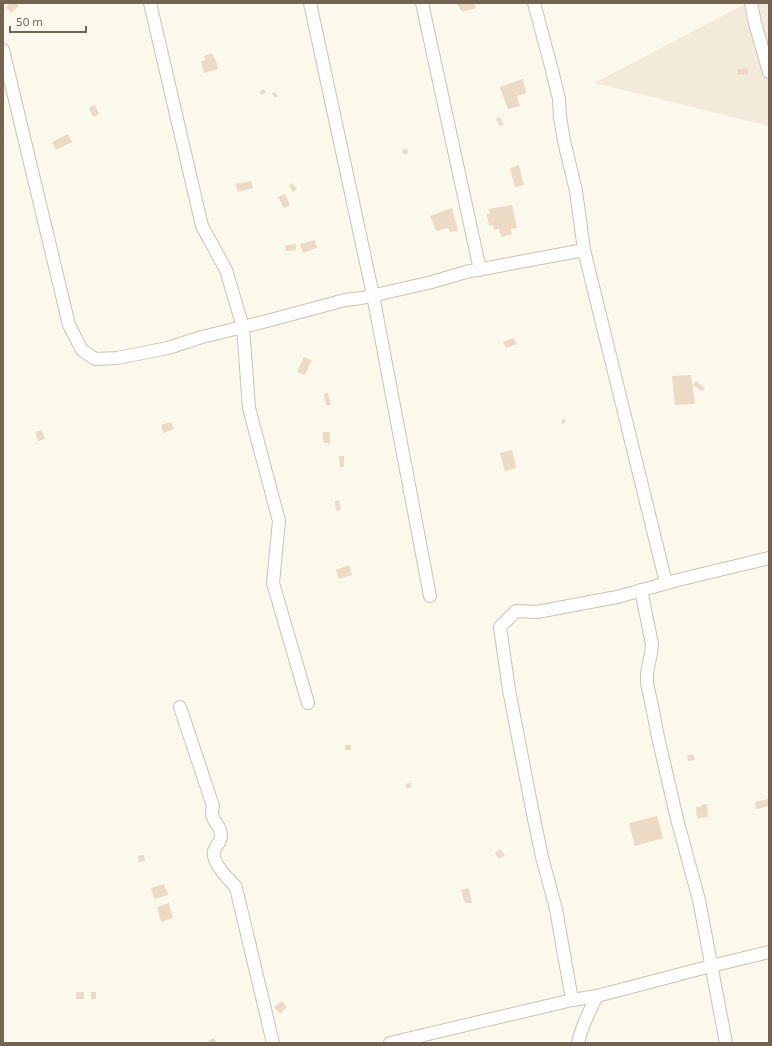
<svg xmlns="http://www.w3.org/2000/svg" width="772" height="1046" font-family="'Exo 2',sans-serif">
<rect width="100%" height="100%" fill="#fbf8ec"/>
<path fill="#f2ebdb" d="M747 3H769V126L594 83Z"/>
<path fill="#ecdac5" d="M10 3H16L19 6 11 13 6 7Z
M458 3H474L476 8 462 12 457 4Z
M212 53 214 58H215L218 69 204 73 201 61 205 60 204 56Z
M748 68V74L737 75 738 69Z
M523 79 526 93 517 96 520 106 508 109 500 87Z
M264 89 266 92 262 95 259 92Z
M275 92 278 96 275 98 272 93Z
M95 105 99 114 93 117 89 108Z
M500 117 504 125 499 126 496 119Z
M68 134 72 142 56 150 52 142Z
M407 148 408 153 404 155 402 150Z
M519 165 524 185 515 187 510 168Z
M251 181 253 188 238 192 235 184Z
M292 183 297 189 293 192 289 186Z
M285 194 290 205 284 208 278 197Z
M512 205 517 228 511 229 512 234 501 237 499 229 494 230 493 225 489 226 487 214H490L489 209Z
M452 208 458 231 450 232 448 228 436 231 430 216Z
M315 240 317 248 303 253 300 244Z
M296 244V250L286 251 285 245Z
M514 338 517 344 506 348 503 342Z
M304 357 312 360 305 375 297 372Z
M691 375 695 404 675 405 672 376Z
M696 381 705 388 702 391 693 385Z
M328 393 331 405H326L324 394Z
M564 418 566 422 562 424 561 421Z
M171 422 174 429 163 433 161 425Z
M42 430 45 439 38 441 35 432Z
M323 432H330V444L323 442Z
M512 450 516 468 505 471 500 453Z
M339 456H344V467H340Z
M339 500 341 510 336 511 335 501Z
M349 565 352 575 339 579 336 570Z
M345 745H351V750H345Z
M693 754 695 760 688 761 687 755Z
M411 783V788H406V784Z
M769 799V806L756 809 755 802Z
M707 804 708 817 697 818 696 807H701V805Z
M657 816 663 838 635 846 629 823Z
M500 849 505 855 499 859 495 853Z
M144 855 145 861 139 862 138 856Z
M164 884 168 895 154 899 151 888Z
M469 888 472 903H465L461 890Z
M169 903 173 918 161 922 157 907Z
M76 992H84V999H76Z
M91 992H96V999H91Z
M282 1001 287 1007 280 1014 274 1007Z
M214 1038 216 1042 210 1043 209 1040Z"/>
<g fill="none" stroke-linecap="round" stroke-linejoin="round">
<defs>
<path id="minor" d="M150 3 202 226 226 270 243 327 249 408 279 521 273 583 308 703
M310 3 373 295 430 596
M422 3 480 270
M534 3 552 70 559 99 560 117 564 141 576 191 584 250 666 583
M751 3 755 23 769 72
M3 50 69 325 82 350 95 359 117 358 168 348 202 337 267 321 345 300 362 298 432 282 466 272 584 250
M641 590 652 644 651 653 647 673V683L652 706 658 737 677 819 699 900 726 1043
M180 707 213 806C209 823 220 822 221 834 222 842 216 845 214 851 211 862 229 880 236 887L237 892 273 1043
M572 1000 556 909 542 857 533 814 509 690 500 627 516 611 537 612 617 597 678 580 769 558
M390 1043 572 1000 597 996 711 966 769 952
M578 1043C582 1026 589 1011 597 996"/>
</defs>
<use href="#minor" stroke="#cdc2b3" stroke-width="14"/>
<use href="#minor" stroke="#fff" stroke-width="12"/>
</g>
<rect width="772" height="1046" fill="none" stroke="#746351" stroke-width="8"/>
<path d="M10 26v6h76v-6" fill="none" stroke="#746351" stroke-width="2"/>
<text x="16" y="26" font-size="12" fill="#746351" stroke="#fefbf3" stroke-width="3" paint-order="stroke">50 m</text>
</svg>
